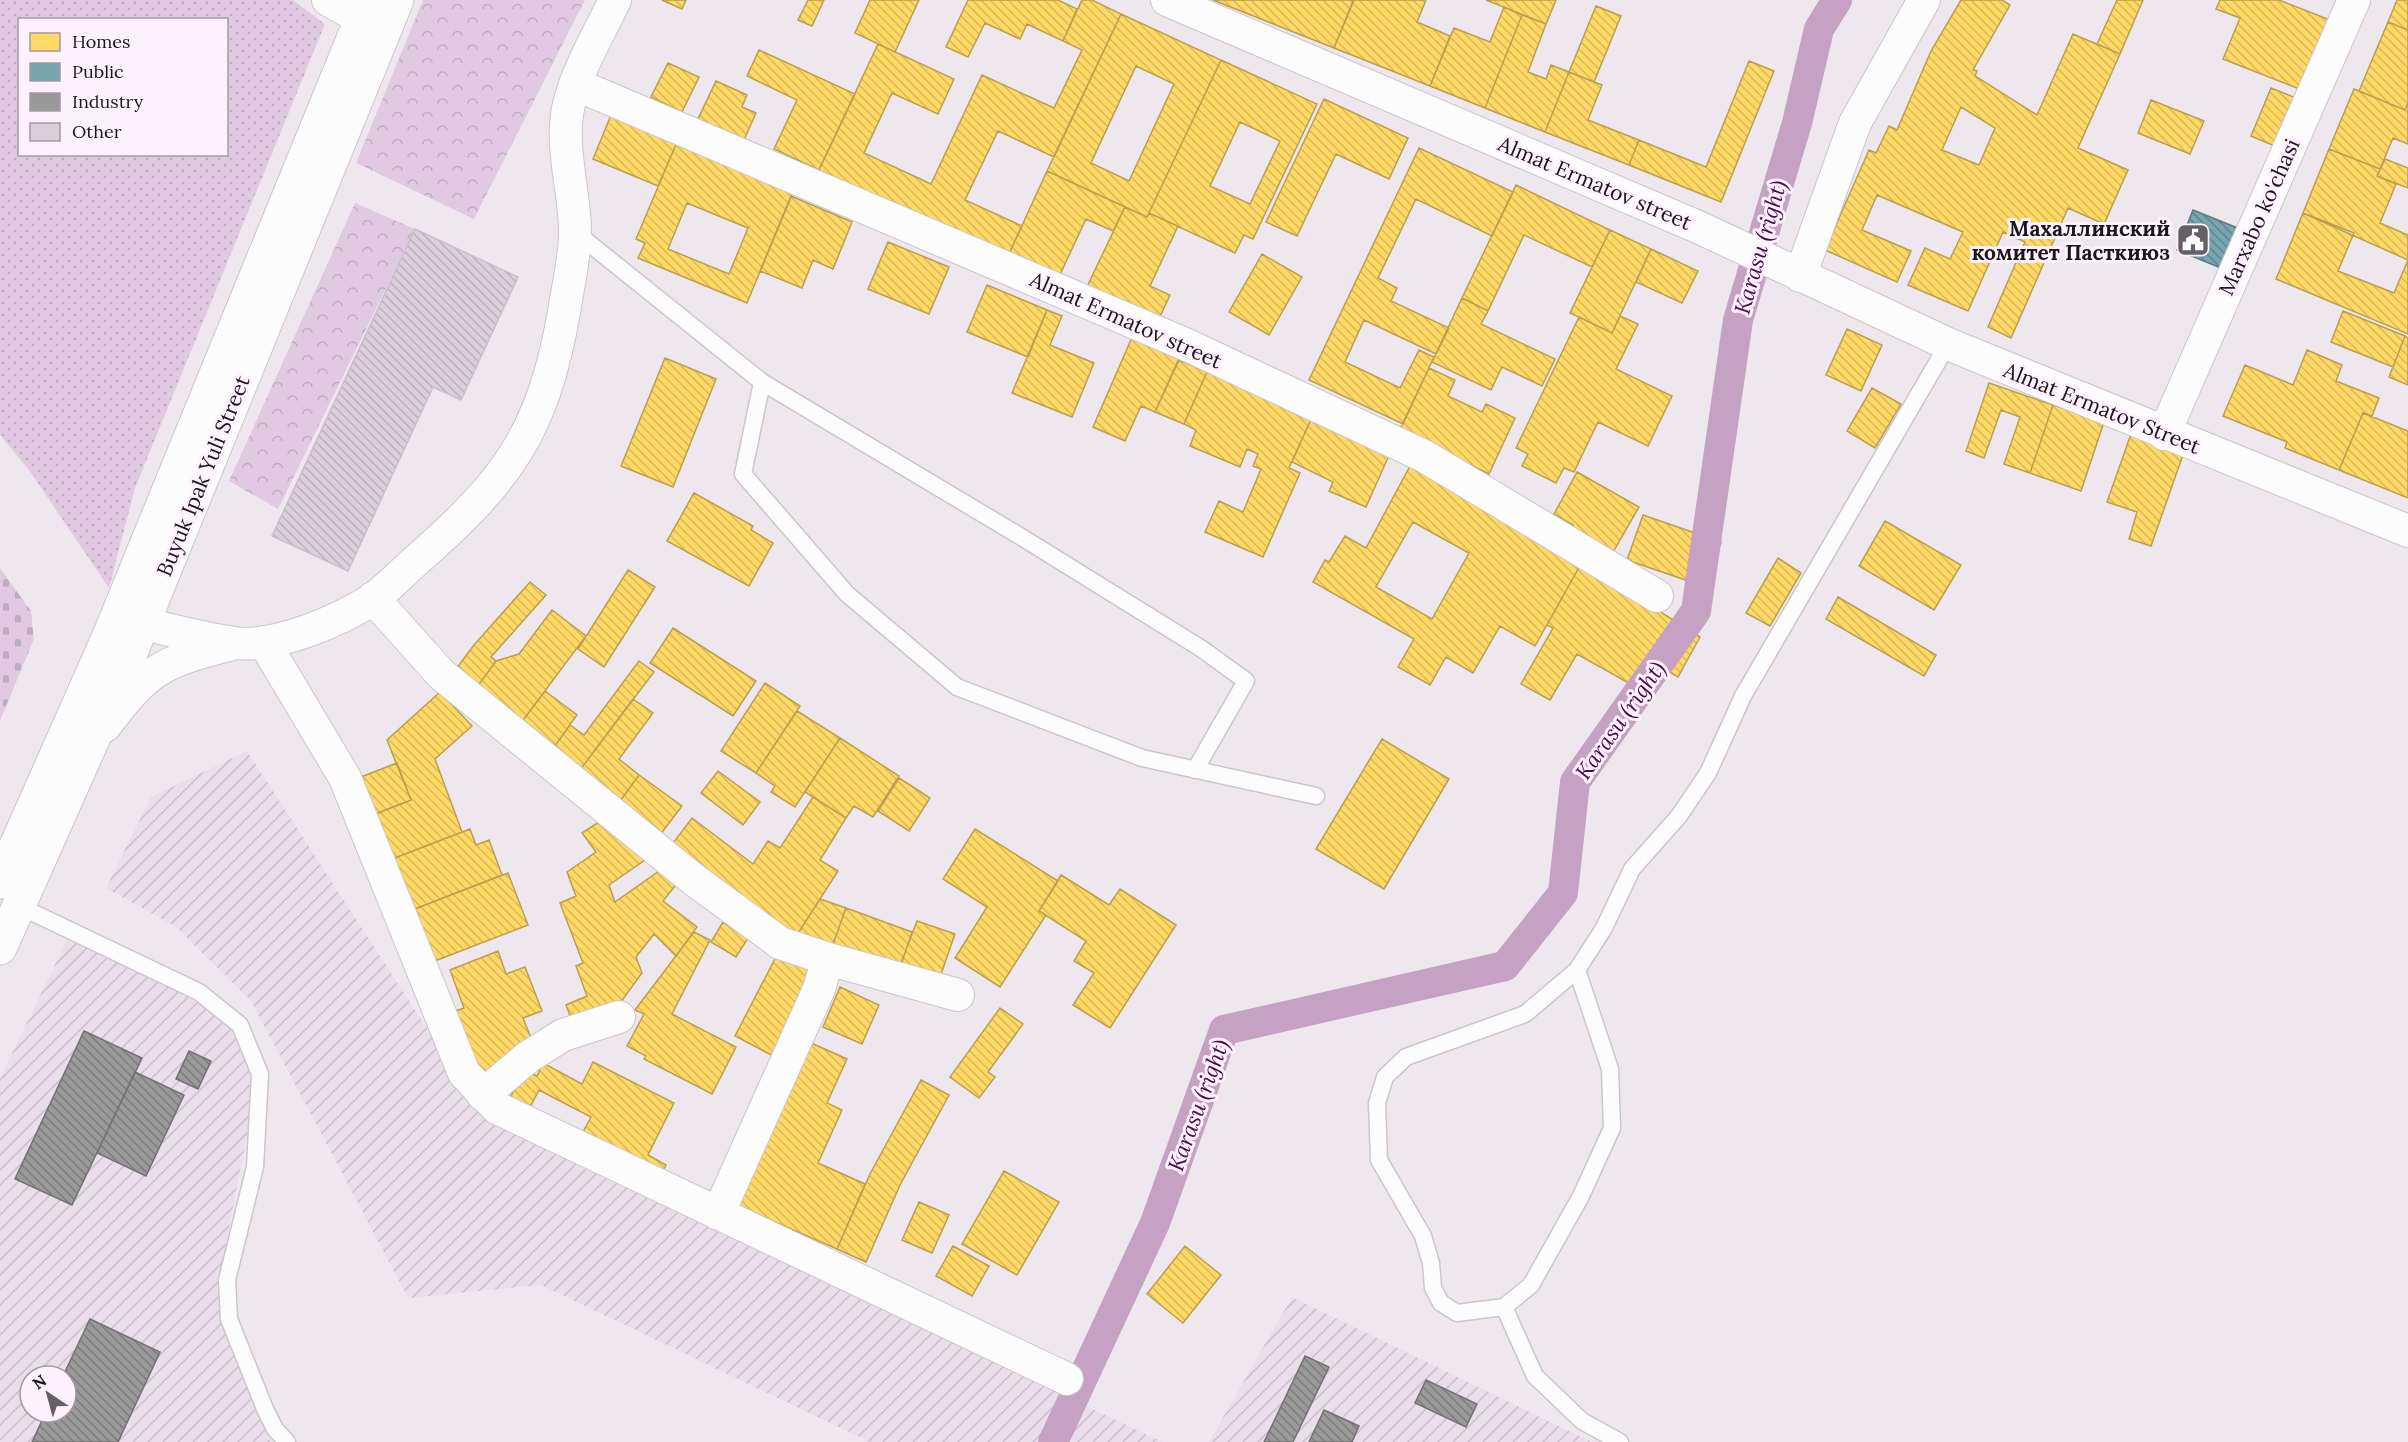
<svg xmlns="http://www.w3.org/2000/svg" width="2408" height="1442" font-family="Lora,serif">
<defs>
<pattern id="industrial-furrows" width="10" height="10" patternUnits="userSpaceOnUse" patternTransform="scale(1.5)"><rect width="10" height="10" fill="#ebdeeb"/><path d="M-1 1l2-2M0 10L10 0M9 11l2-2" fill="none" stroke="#c9bec9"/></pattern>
<pattern id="grass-dots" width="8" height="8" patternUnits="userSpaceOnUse" patternTransform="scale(1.5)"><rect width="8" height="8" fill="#e1c9e1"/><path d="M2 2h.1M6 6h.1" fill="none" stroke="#c0acc0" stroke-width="1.8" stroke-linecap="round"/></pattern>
<pattern id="forest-crowns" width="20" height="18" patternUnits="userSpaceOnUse" patternTransform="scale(1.5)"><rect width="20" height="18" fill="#e1c9e1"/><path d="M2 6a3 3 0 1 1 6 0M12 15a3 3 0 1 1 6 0" fill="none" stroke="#c0acc0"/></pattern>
<pattern id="cemetery-stones" width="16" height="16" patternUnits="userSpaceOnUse" patternTransform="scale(1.5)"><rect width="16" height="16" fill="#e1c9e1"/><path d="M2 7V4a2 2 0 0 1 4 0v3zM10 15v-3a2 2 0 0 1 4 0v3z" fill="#c0acc0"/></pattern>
<pattern id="homes-back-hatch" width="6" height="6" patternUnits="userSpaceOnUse" patternTransform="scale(1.5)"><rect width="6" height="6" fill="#ffd966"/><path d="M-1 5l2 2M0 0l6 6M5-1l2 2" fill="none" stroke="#daba58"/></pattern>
<pattern id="public-back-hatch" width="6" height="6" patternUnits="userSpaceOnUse" patternTransform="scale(1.5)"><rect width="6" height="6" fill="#76a5af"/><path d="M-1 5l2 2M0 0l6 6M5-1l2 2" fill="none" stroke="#60858e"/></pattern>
<pattern id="industry-back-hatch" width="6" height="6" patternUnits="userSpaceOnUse" patternTransform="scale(1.5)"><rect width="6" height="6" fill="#999"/><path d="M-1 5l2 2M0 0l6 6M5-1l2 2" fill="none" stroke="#7c7c7c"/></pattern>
<pattern id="building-back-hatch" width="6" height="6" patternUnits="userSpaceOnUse" patternTransform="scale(1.5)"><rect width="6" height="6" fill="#dbcfdb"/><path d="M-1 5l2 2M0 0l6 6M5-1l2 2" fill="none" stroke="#bbb1bb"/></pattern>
</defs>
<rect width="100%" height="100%" fill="#eee8ee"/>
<path fill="url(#industrial-furrows)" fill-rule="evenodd" d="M247 751 487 1121 1162 1442H870L541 1285 408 1298 251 1001 176 927 106 888 151 797Z
M70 934 226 1018 257 1082 217 1290 271 1442H0V1078ZM30 1376H66V1412H30Z
M1292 1297 1592 1442H1209Z"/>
<path fill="url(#grass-dots)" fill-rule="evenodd" d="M0 0H293L325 24 135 488 109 588 29 470 0 435ZM20 20H226V154H20Z"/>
<path fill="url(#forest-crowns)" d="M423 0H585L474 219 356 163Z
M355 203 415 229 278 509 229 481Z"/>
<path fill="url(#cemetery-stones)" d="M0 568 31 611 34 639 0 721Z"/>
<path fill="url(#homes-back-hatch)" stroke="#bb9e4f" stroke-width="1.5" fill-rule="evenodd" d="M662 0H686L682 9Z
M808 0H824L812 26 798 20Z
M870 0H919L895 52 855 33Z
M968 0H1058L1077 9 1063 41 1027 24 1020 39 985 23 968 57 946 47Z
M1082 0H1092L1121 14 1054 157 998 131 965 200 1022 226 1007 258 819 170 878 44 954 79 938 114 892 93 864 153 931 184 982 75 1054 108 1082 50 1063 41Z
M1213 0H1351L1353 1 1334 48Z
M1426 0 1417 22 1450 36 1430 86 1334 48 1354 0Z
M1486 0H1556L1546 24Z
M1961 0H2002L2010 5 1973 70 1977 71 1975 76 2037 115 2073 34 2120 54 2078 148 2128 170 2104 224 2068 208 2011 338 1988 327 2025 242 2003 232 1968 311 1908 285 1925 248 1950 259 1963 232 1877 195 1862 230 1911 251 1897 282 1825 250 1869 150 1876 153 1889 126 1897 130 1931 51ZM1961 107 1995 128 1979 165 1942 150Z
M2117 0H2143L2120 54 2097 44Z
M2220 0H2279L2335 22 2307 92 2223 59 2240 18 2216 9Z
M2397 0H2408V30L2388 22Z
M1596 6 1621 16 1594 82 1569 72Z
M1504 7 1522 15 1485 108 1430 86 1454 28 1490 42Z
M1121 14 1221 60 1147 217 1047 171ZM1136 66 1174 84 1129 181 1091 163Z
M1522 15 1546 24 1528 72 1546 79 1551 65 1569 72 1545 132 1485 108Z
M2388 22 2408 30V102L2405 110 2359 91Z
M759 50 855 94 819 170 774 149 797 100 747 76Z
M1221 60 1317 104 1253 239 1244 235 1235 253 1149 213ZM1240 122 1280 141 1250 204 1210 186Z
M1749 61 1774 71 1721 202 1629 165 1639 140 1706 167Z
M668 63 699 77 682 112 651 97Z
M1569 72 1602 85 1588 120 1639 140 1629 165 1545 132Z
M716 81 747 95 742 107 756 113 744 140 698 119Z
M2271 88 2301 100 2282 149 2251 136Z
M2354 89 2405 110 2408 102V144L2393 138 2380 169 2329 149Z
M1324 99 1408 138 1389 179 1336 154 1297 236 1266 222Z
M2151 100 2204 121 2190 154 2138 133Z
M611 115 677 142 658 186 593 159Z
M677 142 794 190 747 303 638 258 645 243 636 239ZM687 203 748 228 729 274 668 249Z
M1419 148 1513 192 1492 236 1416 199 1378 278 1397 288 1391 301 1449 328 1436 354 1364 320 1345 362 1400 388 1419 350 1434 357 1403 424 1309 380Z
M2329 149 2380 169 2377 176 2396 184 2380 223 2408 235V260L2303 213Z
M2385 159 2408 168V188L2377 176Z
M1047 171 1125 207 1113 231 1086 219 1057 281 1007 258Z
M1516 185 1610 230 1592 267 1524 235 1488 311 1462 298Z
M791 196 852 222 833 269 813 260 802 288 760 271Z
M1125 207 1147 217 1149 213 1178 226 1150 286 1170 295 1156 325 1085 291Z
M2303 213 2354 233 2338 271 2394 293 2408 260V334L2276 279Z
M1610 230 1651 249 1612 333 1570 313Z
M888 242 949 267 929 314 868 289Z
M1651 249 1698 271 1682 303 1636 282Z
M1262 254 1302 277 1269 335 1229 312Z
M987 285 1047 310 1028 357 967 332Z
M1462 298 1488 311 1481 324 1555 359 1542 386 1502 367 1491 390 1432 362Z
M1047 310 1062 316 1050 345 1094 363 1072 417 1012 393Z
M2343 311 2405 336 2393 367 2331 342Z
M1620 316 1638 324 1616 369 1672 396 1648 446 1598 422 1574 472 1564 468 1556 483 1522 466 1528 454 1516 448 1579 317 1612 333Z
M1847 329 1882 345 1861 391 1826 375Z
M1133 335 1180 356 1155 412 1141 406 1125 441 1093 427Z
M2405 336 2408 338V385L2389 377Z
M2307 350 2342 365 2336 381 2379 398 2372 416 2363 413 2339 470 2285 448 2287 442 2223 416 2245 365 2293 385Z
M665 358 716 379 673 487 621 466Z
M1179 360 1207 372 1184 424 1155 412Z
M1429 368 1455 380 1448 396 1482 412 1486 404 1515 418 1489 474 1399 431Z
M1207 372 1312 417 1289 468 1300 473 1263 557 1205 532 1219 501 1243 512 1261 469 1253 466 1258 454 1247 449 1240 467 1190 446 1196 430 1184 424Z
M1989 383 2053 405 2030 473 2004 464 2020 417 2001 410 1984 458 1966 451Z
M1872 388 1901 404 1875 448 1847 431Z
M2053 405 2104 422 2081 491 2030 473Z
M2363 413 2408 431V498L2339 470Z
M1312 417 1391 451 1366 507 1329 491 1333 482 1292 462Z
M2131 434 2184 452 2151 546 2129 539 2137 512 2107 502Z
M1410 466 1582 562 1535 646 1500 626 1473 673 1446 657 1430 685 1398 667 1414 639 1313 582 1325 560 1329 562 1345 536 1366 548ZM1413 522 1469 553 1432 619 1376 587Z
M1577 472 1639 507 1612 554 1570 530 1573 525 1554 514Z
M694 493 753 526 751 530 773 543 749 586 667 541Z
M1643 515 1721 542 1706 587 1627 560Z
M1885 521 1961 565 1934 610 1859 566Z
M1778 558 1801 573 1770 626 1746 613Z
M1582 562 1700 637 1678 677 1665 669 1650 695 1577 654 1550 700 1521 684 1553 628 1547 625Z
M628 570 655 587 604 667 578 649Z
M530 582 546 595 491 657 496 661 475 690 453 673 474 645Z
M1838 597 1936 655 1924 676 1826 619Z
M552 610 586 636 521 723 475 690 496 661 519 654Z
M673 628 756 681 733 716 650 663Z
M639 661 654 672 577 774 554 747 570 725 584 735Z
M765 683 800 706 756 773 721 751Z
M545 691 577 715 554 747 521 723Z
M440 692 472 726 435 759 462 832 387 861 371 816 411 800 387 740Z
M633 699 653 713 619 759 639 775 618 804 577 774Z
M797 711 840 738 795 807 771 792 775 786 756 773Z
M840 738 899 776 873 817 854 806 846 818 805 792Z
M1382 739 1449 779 1384 889 1316 849Z
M397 763 411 800 375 814 361 777Z
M718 771 760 802 743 825 701 793Z
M639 775 682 806 660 835 618 804Z
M899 778 930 798 909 831 878 811Z
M813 797 846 818 820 860 838 871 797 935 734 894 670 847 692 818 753 864 768 841 780 848Z
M602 820 648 858 609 885 615 902 662 869 678 882 663 901 697 927 676 956 654 934 636 957 642 973 621 1002 572 1021 566 1005 587 996 576 966 583 963 560 903 576 896 567 872 596 852 582 833Z
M470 829 476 845 489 840 502 875 407 912 387 861Z
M975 829 1058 881 1039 911 1046 915 1000 987 955 958 987 907 943 879Z
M508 873 528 925 427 964 407 912Z
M1061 875 1109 905 1120 889 1176 925 1110 1028 1073 1005 1094 973 1074 961 1086 941 1039 911Z
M820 899 846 908 832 947 797 935Z
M846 908 912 932 899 971 832 947Z
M917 921 955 934 940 977 901 963Z
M723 922 748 938 736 957 711 942Z
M694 932 710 940 672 1014 736 1047 712 1094 644 1059 646 1056 627 1046 644 1014 635 1010Z
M498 951 506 974 525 967 542 1011 523 1018 533 1043 520 1059 476 1076 452 1012 464 1008 450 970Z
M779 951 823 973 779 1059 735 1036Z
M840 987 879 1005 862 1044 823 1027Z
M1000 1008 1023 1024 988 1072 995 1077 979 1098 950 1077Z
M800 1038 847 1059 827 1103 842 1110 818 1163 865 1184 837 1249 727 1201Z
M593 1062 674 1103 648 1155 666 1165 658 1181 578 1141 591 1117 539 1090 526 1115 506 1105 525 1070 537 1076 543 1063 582 1084Z
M921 1080 949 1095 900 1185 866 1262 837 1249 870 1174Z
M1004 1171 1059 1202 1017 1275 962 1244Z
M919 1202 949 1215 932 1253 902 1240Z
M953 1246 989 1266 972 1296 936 1276Z
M1185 1246 1221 1275 1183 1323 1147 1294Z"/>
<path fill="url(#public-back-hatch)" stroke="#5b7a82" stroke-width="1.5" d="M2193 210 2245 231 2228 271 2177 250Z"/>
<path fill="url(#industry-back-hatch)" stroke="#737273" stroke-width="1.5" d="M84 1031 142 1058 72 1205 15 1179Z
M189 1051 211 1061 198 1089 176 1079Z
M135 1072 184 1095 146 1176 97 1153Z
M90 1319 160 1352 118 1442H32L46 1412H66V1376H63Z
M1305 1356 1329 1367 1293 1442H1264Z
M1426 1380 1477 1404 1466 1427 1415 1403Z
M1324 1410 1359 1426 1352 1442H1309Z"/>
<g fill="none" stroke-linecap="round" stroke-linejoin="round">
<path stroke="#c5a1c4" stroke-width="30" d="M1053 1442 1155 1223 1224 1030 1505 966 1563 893 1575 782 1696 611 1738 320 1797 123 1819 29 1837 0"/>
</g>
<path fill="url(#building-back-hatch)" stroke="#c6c1c6" stroke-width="1.5" d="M415 229 518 277 461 400 433 387 348 571 272 536Z"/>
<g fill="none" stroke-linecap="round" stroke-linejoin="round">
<defs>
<path id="lane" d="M575 232 762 382 743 474 847 594 957 687 1142 758 1316 796
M762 382 1023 538 1202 649 1246 681 1195 770
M19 906 199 992 240 1025 260 1074 255 1167 227 1280 229 1319 265 1409 275 1429 287 1442
M1504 1307 1531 1285 1581 1196 1612 1128 1610 1069 1577 970
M1620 1442 1582 1421 1535 1376 1504 1307 1457 1313 1441 1303 1433 1288 1431 1263 1423 1236 1379 1160 1377 1103 1385 1077 1406 1057 1525 1014 1577 970 1604 928 1632 869 1679 816 1708 773 1743 696 1948 344"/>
<path id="street" d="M328 0 384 31
M1167 0 1698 227 1948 344 2408 531
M575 84 1187 345 1424 456 1657 596
M1800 276 1855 123 1924 0
M2164 434 2354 0
M373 598 441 674 693 879 780 943 828 959 958 995
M119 618C157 626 196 638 235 643 276 648 339 621 373 599 389 587 404 571 419 558 509 479 543 431 564 312 568 286 575 258 575 232 575 191 559 145 569 104 578 68 599 34 615 0
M264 642 345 778 464 1073 497 1108 1067 1379
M105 726C147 670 161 662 229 645
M483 1095 528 1057 563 1035 619 1017
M718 1214 819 989 828 959"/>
<path id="secondary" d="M0 882 109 636 369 0
M0 948 126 665 397 0"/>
</defs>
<use href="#lane" stroke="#cbc6cb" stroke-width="19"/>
<use href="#street" stroke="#cbc6cb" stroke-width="34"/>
<use href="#secondary" stroke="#cbc6cb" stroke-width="35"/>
<use href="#lane" stroke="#fcfcfc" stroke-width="16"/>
<use href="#street" stroke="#fcfcfc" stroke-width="32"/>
<use href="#secondary" stroke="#fcfcfc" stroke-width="33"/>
</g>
<defs>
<symbol id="civic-square" viewBox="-11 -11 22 22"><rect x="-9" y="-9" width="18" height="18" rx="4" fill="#656064" stroke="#fff1ff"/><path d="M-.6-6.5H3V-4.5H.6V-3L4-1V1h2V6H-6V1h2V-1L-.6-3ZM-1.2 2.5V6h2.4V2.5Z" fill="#fff"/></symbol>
</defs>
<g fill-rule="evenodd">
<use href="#civic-square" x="2174" y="221" width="38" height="38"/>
</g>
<g text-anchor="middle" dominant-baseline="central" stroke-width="6" stroke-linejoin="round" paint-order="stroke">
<g font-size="21" fill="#1b161a" stroke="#fff1ff">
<text transform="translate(1595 183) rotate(23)">Almat Ermatov street</text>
<text transform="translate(2259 217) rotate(-66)">Marxabo ko'chasi</text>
<text transform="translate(1126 320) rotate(24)">Almat Ermatov street</text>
<text transform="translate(2102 408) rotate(22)">Almat Ermatov Street</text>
<text transform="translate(203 476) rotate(-68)">Buyuk Ipak Yuli Street</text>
</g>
<g font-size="21" font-weight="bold" fill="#1b161a" stroke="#fff1ff" text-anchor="end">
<text x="2170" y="228">Махаллинский<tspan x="2170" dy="24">комитет Пасткиюз</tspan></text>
</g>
<g font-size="22" font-style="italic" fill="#470b49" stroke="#fff1ff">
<text transform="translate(1760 247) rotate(-74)">Karasu (right)</text>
<text transform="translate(1620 720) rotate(-55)">Karasu (right)</text>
<text transform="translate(1198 1105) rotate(-70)">Karasu (right)</text>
</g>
</g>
<rect x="18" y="18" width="210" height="138" fill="#fff1ff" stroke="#a499a3" stroke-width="1.5"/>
<rect x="30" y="33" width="30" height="18" fill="#ffd966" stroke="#a499a3" stroke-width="1.5"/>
<text x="72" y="48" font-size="18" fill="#1b161a">Homes</text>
<rect x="30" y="63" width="30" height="18" fill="#76a5af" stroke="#a499a3" stroke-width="1.5"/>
<text x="72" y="78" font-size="18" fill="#1b161a">Public</text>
<rect x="30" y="93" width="30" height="18" fill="#999999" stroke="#a499a3" stroke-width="1.5"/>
<text x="72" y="108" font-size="18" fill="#1b161a">Industry</text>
<rect x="30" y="123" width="30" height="18" fill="#dbcfdb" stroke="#a499a3" stroke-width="1.5"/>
<text x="72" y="138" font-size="18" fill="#1b161a">Other</text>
<g transform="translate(48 1394) rotate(324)"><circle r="28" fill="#fff1ff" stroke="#a499a3" stroke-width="1.5"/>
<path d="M0-4.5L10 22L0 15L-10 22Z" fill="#656064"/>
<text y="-9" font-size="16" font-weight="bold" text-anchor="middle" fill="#1b161a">N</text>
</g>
</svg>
